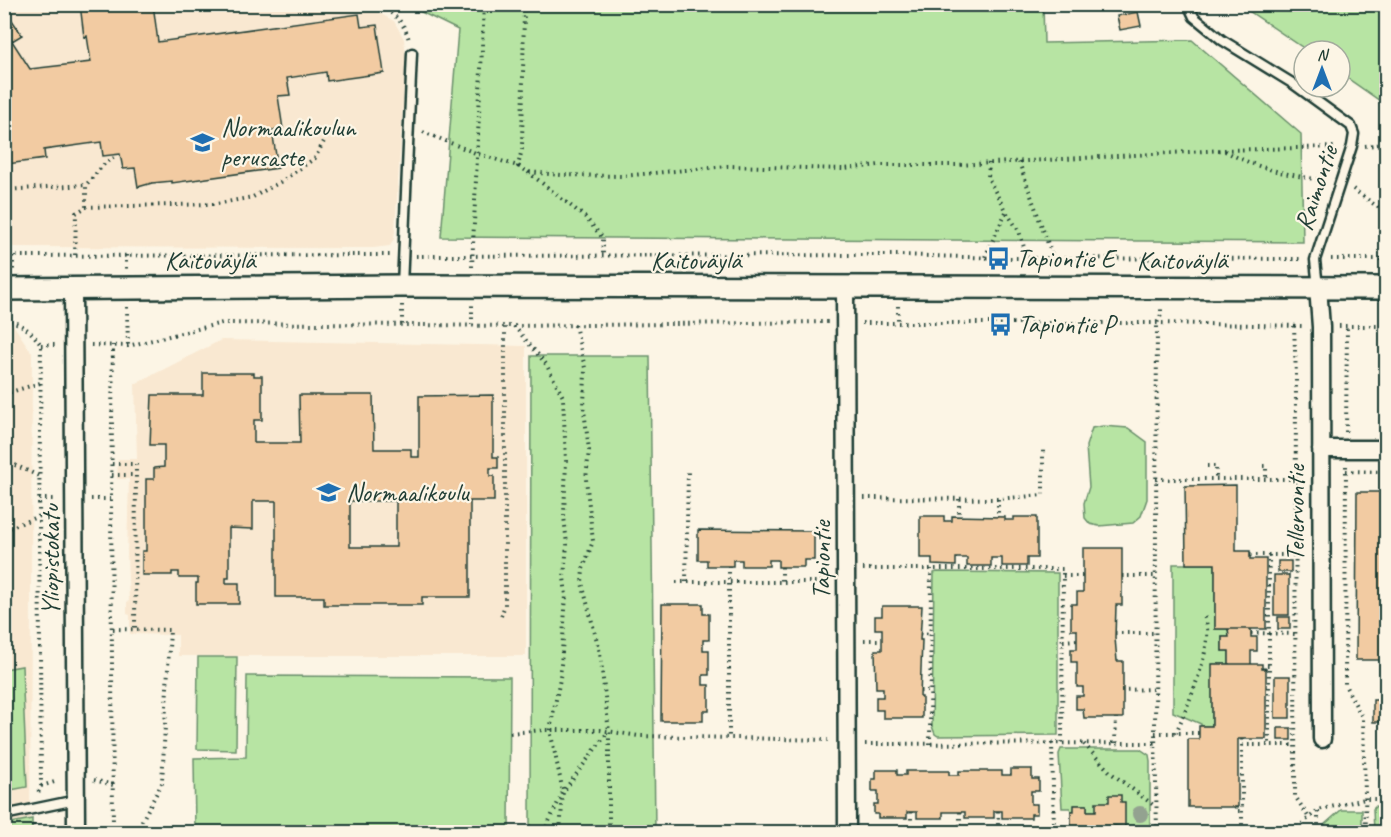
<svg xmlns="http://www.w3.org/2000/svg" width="1391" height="837" font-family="Caveat,sans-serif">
<rect width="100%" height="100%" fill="#fcf5e5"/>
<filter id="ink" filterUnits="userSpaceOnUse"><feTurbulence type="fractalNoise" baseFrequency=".0167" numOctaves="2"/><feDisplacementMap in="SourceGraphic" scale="12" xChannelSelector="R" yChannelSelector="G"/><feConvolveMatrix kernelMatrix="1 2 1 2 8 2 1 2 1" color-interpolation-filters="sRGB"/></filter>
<g filter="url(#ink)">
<path fill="#f9e8d1" d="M362 4 394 21 404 39 406 55 395 230 394 239 390 246 373 248 5 247 4 5Z
M4 311 32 353 30 832H4Z
M221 340 526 346V656H178V635L130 634V615L127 614V602L129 601 127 554 129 479H117L118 459H137L135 384Z"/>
<path fill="#b7e4a3" stroke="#6b906c" stroke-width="1.5" d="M1043 4 1044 43 1192 40 1301 134 1303 242 441 237 458 30 407 5Z
M1240 5H1386V105L1340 73V51H1308Z
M531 356H650L655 832H530Z
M1103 426 1128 428 1147 442V499L1141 516 1133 523 1099 526 1090 524 1085 518 1084 503 1089 487 1086 446 1092 428Z
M1173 564H1215V629H1228L1229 637H1222V651H1229V664H1213L1212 726H1201V724L1173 712Z
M937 572 1058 573V735L938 736 935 734 932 726 934 573Z
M198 657H237L236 750 197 749Z
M22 666 27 787 5 791V669Z
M247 676 510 677 509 832 195 831 194 758 246 757Z
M1061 749H1140L1149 755 1150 761V832H1114V826L1124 827 1109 802 1096 811H1087V805H1075L1074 811H1071L1070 808H1062L1059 754Z
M1386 805V832H1374L1373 809 1376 806Z
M1341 810H1362V832H1325V824Z
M32 819V832H5V824Z"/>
<path fill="#f2cba2" stroke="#1f3d34" stroke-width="1.5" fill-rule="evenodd" d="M80 4H153L158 42 359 14 361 27 377 25 384 73 327 81 326 72 287 78 290 95 278 96 283 129 272 130 278 168 172 183V181L152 183 138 187 135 168 123 169 120 154 103 156 101 142 44 150 45 159 7 164V159H4V8L22 35 12 41 30 69 91 62 87 36 84 37Z
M1138 12 1141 26 1120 30 1117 16Z
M203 373H254V376H262V420H254V443H300L299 395H373L374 449H411V457H419V396L493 395V457H498V468H490V476H494V501H470V597H422V605H324V597H276V501H253V529L229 528V578H226V583H239V604H196V583H198V578H179V572H172V575H142V551H146V479H154V468L164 467V445H150L152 395H203ZM350 501H396V547H350Z
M1236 485V551H1250V559H1266V629H1215V564H1186L1185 486Z
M1357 492H1386V660H1356Z
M920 516H944V521H952V516L1005 517V520H1014V517H1037V558H1027V566H1002V558H991V566H967V558H956V566L932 565V558H920Z
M698 530 814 531V560H804V567H778V560H769V566H742V560H733V566H707V560H698Z
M1083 548H1122V605H1116L1115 638 1117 661H1123V718H1084L1083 709H1076V696H1083V687H1077V662H1071V649H1077V630H1071V604H1077V592H1083Z
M1278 561H1291V572H1278Z
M1274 575H1289V615H1274Z
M662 604H703V614H709V640H703V650H709V675H703V685H709V711H703V721H661Z
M882 606H922L920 640H922L920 697H922V718H883V710H876V697H883V688H876L875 650H882V629H875V616H882Z
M1278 617H1290V629H1278Z
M1228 629H1251V637H1257V651H1251V664H1229V651H1222V637H1229Z
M1212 664H1262V669H1266V739H1238V807H1188V739H1199V726H1212Z
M1275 676H1290V718H1275Z
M1373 700H1386V722H1373Z
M1278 728H1291V740H1278Z
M1011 769H1032V779H1039V791H1031V804H1037V814H1031V818H1002V811H994V818H965V812H943V818H917V812H907V818H878V814H874V804H878V791H872V779H876V770H897V775H906V771H949V775H959V771H1002V775H1011Z
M1109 795H1121V802H1125V827L1114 826V832H1071V811H1074V805H1087V811H1096V802H1109Z"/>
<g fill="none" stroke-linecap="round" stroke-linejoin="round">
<defs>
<path id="service" d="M1188 4 1194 17 1222 40 1292 83 1351 126 1354 134 1352 146 1315 260 1318 287
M402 286 412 53
M4 815 76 800"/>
<path id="minor" d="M73 287 76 832
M845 287 847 832
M1318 287 1321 327 1322 739
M1321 449H1386"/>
<path id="tertiary" d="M4 289 402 286 1386 288"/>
</defs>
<use href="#service" stroke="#1f3d34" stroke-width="13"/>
<use href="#minor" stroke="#1f3d34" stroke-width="21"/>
<use href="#tertiary" stroke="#1f3d34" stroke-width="26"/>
<path stroke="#1f3d34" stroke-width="4" stroke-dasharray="1.5 4.5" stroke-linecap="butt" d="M375 4C393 12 404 21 409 40
M423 132 478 154 518 166 528 172 561 175 622 176 728 166 844 169 879 165H957L1224 150 1336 147
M1365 146 1386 144
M1225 151C1257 169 1290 175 1326 181
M1019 162 1053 258
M519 167 518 166 522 149 524 4
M528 172 585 217 603 238V256
M1353 189 1386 213
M4 190 86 185
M86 207 216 204 253 197 282 181 315 158 329 132
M1007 213 1019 231 1027 257
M75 255 76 213 86 207V185L106 162 114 158
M126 255V269
M4 256 391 255
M13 256V270
M416 256 898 255 998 258 1303 259
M985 257 1006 212 988 178 989 163
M1331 259H1386
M472 267 484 4
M402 305V325
M898 306V322
M127 307 128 346
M4 321C21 321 32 332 41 345L39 516 41 786 38 793
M862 323H1157L1302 326
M472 325V305
M575 325 585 368 584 410 589 450 586 479 593 541 583 569 582 583 600 653 609 732V832
M514 326 546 364 563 397 566 461 564 516 567 545 564 577 566 596 560 679 550 730 563 792 560 832
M1294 326 1296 375 1295 796 1309 818
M1339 326H1386
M41 345H55
M91 345 128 346 222 323 513 326 828 322
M4 394 40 383
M1346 432 1347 326
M4 460 39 476
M112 464H136L135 629
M1207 466H1216V479
M1263 466H1266V479
M1346 466 1345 685 1363 719 1366 832
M1346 471 1386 472
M112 475H136
M1156 479H1295
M864 498 998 499 1043 495V447
M39 499H56
M91 499H111
M959 499V516
M998 499V517
M4 530 39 516
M1250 555H1296
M1269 555V745
M729 566V739
M782 567V582
M863 569H1063L1062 743
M1063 576H1083
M1122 576H1156
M676 582H828
M686 582 688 472
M501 616 505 605V326
M113 629 170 630 162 783 136 832
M920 633 930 634
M1115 633H1156
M1251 633 1296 634
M864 640H882
M1063 641 1077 640
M1264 669V666H1269
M1121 690 1155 689
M920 691H930
M510 733 543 730H600L639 736 828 740
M1155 733H1199
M1176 733C1187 706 1217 642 1204 616
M1242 739V829
M1052 743 1054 832
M1115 743 1116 718
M865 744 1155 743
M930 744 931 569
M1084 744 1111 773 1156 807
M1242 745H1296
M94 780 113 785
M41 786 58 781
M1236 807V811H1242
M998 811V832
M1318 811V832
M911 812V832
M960 812V832
M1157 830 1298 828
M33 832V824
M113 832 111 499 113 345
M544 832 563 792 608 732
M1157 832 1155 733 1157 323 1161 315V306
M1293 832 1318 810 1365 799H1386
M1371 832 1386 818"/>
<use href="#service" stroke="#fcf5e5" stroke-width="8"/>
<use href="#minor" stroke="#fcf5e5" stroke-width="16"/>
<use href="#tertiary" stroke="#fcf5e5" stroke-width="21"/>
</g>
<circle fill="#93a290" cx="1140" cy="814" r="8"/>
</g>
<defs>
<symbol id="school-bare" viewBox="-9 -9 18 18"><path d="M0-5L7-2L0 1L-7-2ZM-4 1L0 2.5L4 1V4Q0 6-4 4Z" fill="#1f6fb2" stroke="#fcf5e5" stroke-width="2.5" paint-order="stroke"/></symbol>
<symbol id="bus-bare" viewBox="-9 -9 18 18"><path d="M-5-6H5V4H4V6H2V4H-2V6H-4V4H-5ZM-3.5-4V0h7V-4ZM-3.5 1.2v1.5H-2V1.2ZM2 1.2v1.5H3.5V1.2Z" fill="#1f6fb2" stroke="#fcf5e5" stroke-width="2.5" paint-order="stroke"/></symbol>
</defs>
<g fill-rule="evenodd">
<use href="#school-bare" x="186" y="126" width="33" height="33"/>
<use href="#bus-bare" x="982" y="242" width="33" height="33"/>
<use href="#bus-bare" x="984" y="308" width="33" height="33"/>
<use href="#school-bare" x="312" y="476" width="33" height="33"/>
</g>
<g text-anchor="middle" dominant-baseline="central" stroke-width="4.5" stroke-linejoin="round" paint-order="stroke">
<g font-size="26" fill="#1f3d34" stroke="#fcf5e5" text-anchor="start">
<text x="221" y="127">Normaalikoulun<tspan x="221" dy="30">perusaste</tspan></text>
<text x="1016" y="258">Tapiontie E</text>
<text x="1018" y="324">Tapiontie P</text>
<text x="346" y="492">Normaalikoulu</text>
</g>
<g font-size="26" fill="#1f3d34" stroke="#fcf5e5">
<text transform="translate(1316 188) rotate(-72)">Raimontie</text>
<text x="210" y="260">Kaitoväylä</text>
<text x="696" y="260">Kaitoväylä</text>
<text x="1182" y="260">Kaitoväylä</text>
<text transform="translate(1295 513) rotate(-90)">Tellervontie</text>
<text transform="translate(50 560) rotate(-90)">Yliopistokatu</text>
<text transform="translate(821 560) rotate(-90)">Tapiontie</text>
</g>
</g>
<rect width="1391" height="837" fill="none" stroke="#fcf5e5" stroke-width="24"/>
<rect x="12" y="12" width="1367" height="813" fill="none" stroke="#1f3d34" stroke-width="2" filter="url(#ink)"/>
<g transform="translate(1322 69)"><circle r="28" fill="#fcf5e5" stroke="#a4ab9e" stroke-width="1.5"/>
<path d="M0-4.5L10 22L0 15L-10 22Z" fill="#1f6fb2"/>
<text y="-9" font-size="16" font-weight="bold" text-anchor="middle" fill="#1f3d34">N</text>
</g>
</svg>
